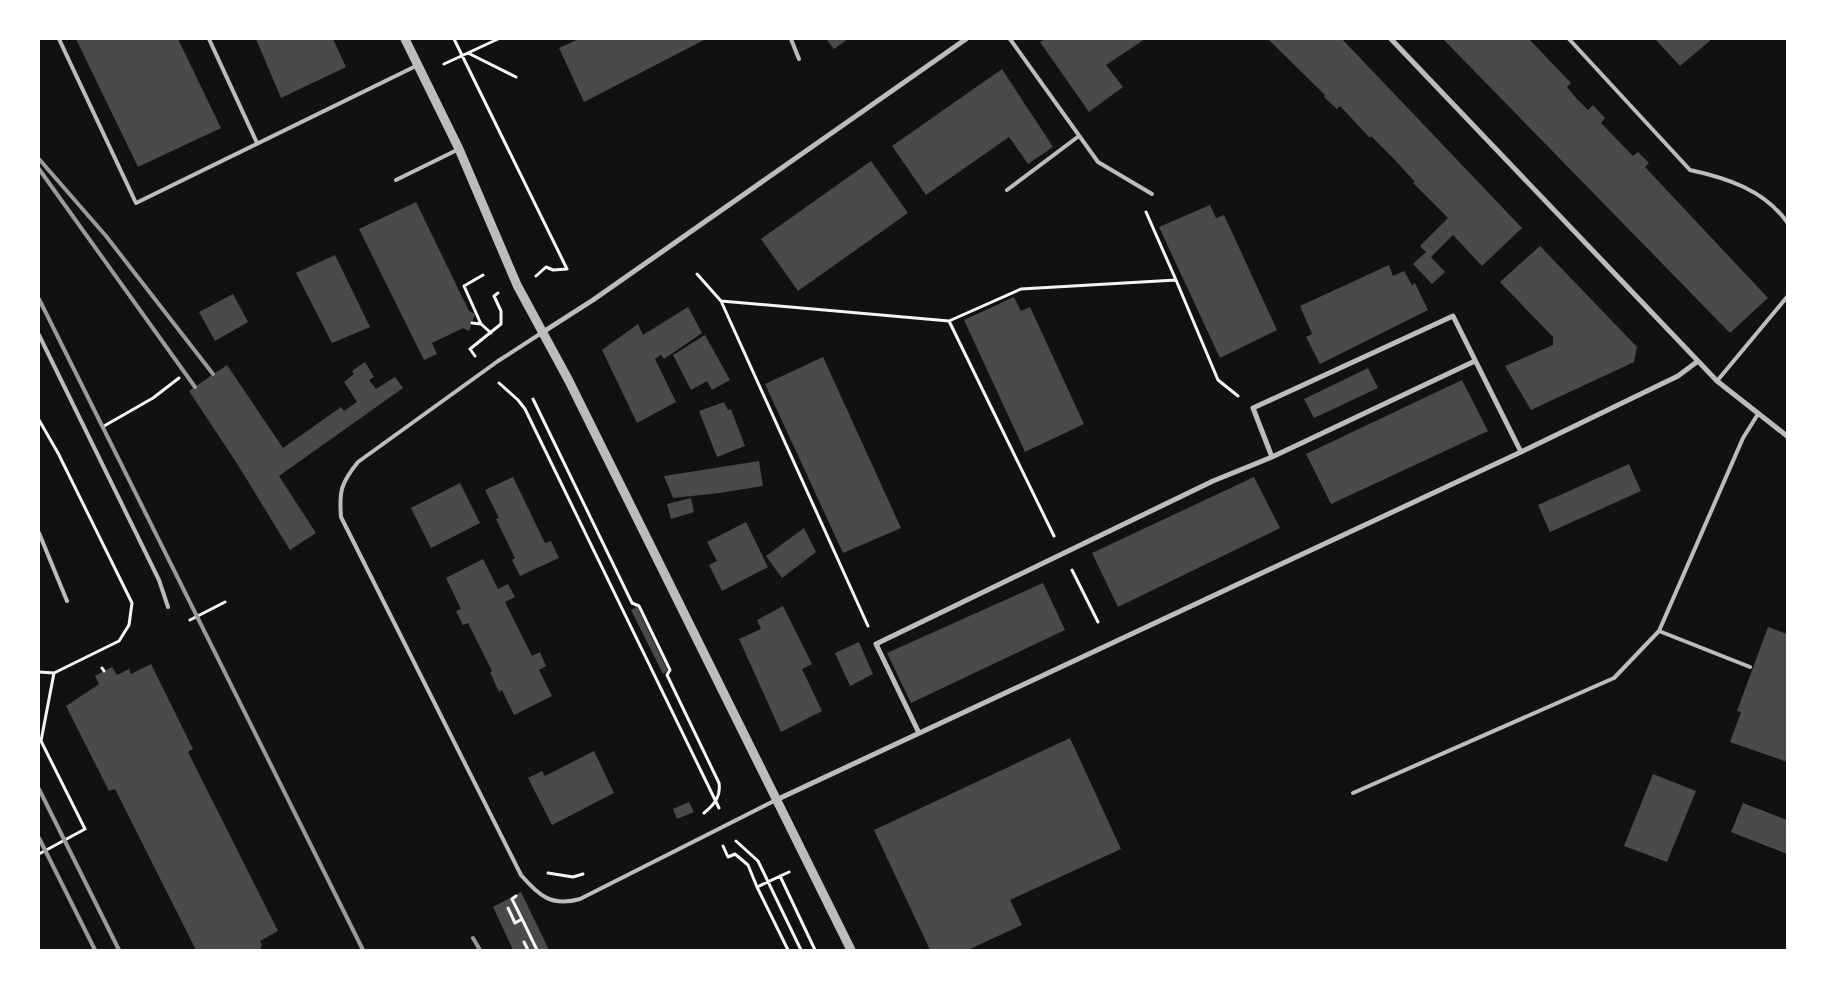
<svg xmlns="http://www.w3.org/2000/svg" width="1826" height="989" font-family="'Noto Serif',serif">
<rect width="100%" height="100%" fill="#111"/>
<path fill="#4a4a4a" d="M76 39H178L221 128 138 167Z
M256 39H333L346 67 281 98Z
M579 39H706L584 102 559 48Z
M826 39H848L834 49Z
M1046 39H1145L1106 65 1123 87 1089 112 1040 42Z
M1268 39H1342L1522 228 1482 266 1453 235 1431 257 1445 272 1432 284 1413 264 1426 252 1420 246 1448 218 1413 183 1415 182 1393 158 1371 136 1370 138 1340 106 1337 109 1324 97 1325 95Z
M1443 39H1529L1571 83 1567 87 1576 98 1588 110 1593 105 1605 118 1601 123 1633 156 1638 152 1649 163 1645 167 1768 298 1730 333Z
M1655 39H1712L1680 66Z
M1002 69 1053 147 1028 164 1009 137 926 195 892 146Z
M871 161 908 213 798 291 761 239Z
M416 202 469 311 475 314 469 331 463 328 432 343 437 354 424 360 359 229Z
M1210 205 1216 218 1224 215 1277 330 1220 358 1159 227Z
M1540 246 1637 347 1634 362 1531 410 1505 366 1553 345V337L1500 282Z
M335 255 370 327 332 343 296 273Z
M1389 265 1393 276 1404 271 1412 285 1415 283 1428 310 1320 364 1306 337 1312 334 1300 306Z
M233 294 248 322 215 341 199 312Z
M1014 297 1021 311 1030 307 1084 424 1025 452 964 320Z
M688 307 702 333 664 359 661 355 655 359 676 402 637 423 602 350 638 324 643 335Z
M705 335 730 380 712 390 707 381 691 390 673 355Z
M823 357 901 528 843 553 765 384Z
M365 362 374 377 369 380 376 389 395 377 403 388 279 476 316 533 290 550 236 462 189 391 227 365 283 448 341 407 344 411 357 402 344 382 354 374 352 371Z
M1368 368 1378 388 1314 418 1304 399Z
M1462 380 1488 431 1331 504 1306 454Z
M724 402 728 410 731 409 745 446 717 457 699 411Z
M759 461 763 486 720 493 673 498 664 476Z
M1629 464 1641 491 1550 532 1538 505Z
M513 477 545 543 551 541 559 558 520 576 512 560 515 558 496 519 499 518 485 490Z
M1254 477 1280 528 1118 607 1092 553Z
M460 483 480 523 431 548 411 508Z
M691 498 694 512 671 519 667 504Z
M746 522 768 567 722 591 709 565 717 561 707 542Z
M804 528 816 552 782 578 766 556Z
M483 559 498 589 508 584 515 597 505 602 532 656 540 652 546 666 539 670 552 696 514 715 502 690 499 692 490 672 492 671 468 623 463 625 456 611 461 609 446 578Z
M1043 583 1065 630 911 703 887 653Z
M783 606 812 664 802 669 822 711 781 732 739 639 761 629 757 620Z
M637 607 668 671 663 674 631 610Z
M1768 627 1787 634V762L1730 742 1741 712 1737 711Z
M859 642 873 674 850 686 835 653Z
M151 664 193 749 188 752 278 931 260 941 262 945 260 950H196L115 789 109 791 66 706 99 684 95 676 112 667 117 675 129 669 131 674Z
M1070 738 1121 849 1010 900 1022 925 968 950H930L874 830Z
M594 751 614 793 552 825 528 778 542 771 545 776Z
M1653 774 1696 791 1667 862 1624 846Z
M689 802 694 812 677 819 673 809Z
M1743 803 1787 820V854L1731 832Z
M521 892 549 950H513L493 907Z"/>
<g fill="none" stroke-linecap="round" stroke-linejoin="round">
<path stroke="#f5f5f5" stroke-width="3" d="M454 39 567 269 553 270 546 267 536 276
M468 53 516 77
M444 64 498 39
M1146 212 1176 280
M697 274 721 301 868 626
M721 301 949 321 1021 289 1176 280 1218 380 1238 396
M949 321 1054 536
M472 323 481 324 464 286 483 275
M481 324 491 333
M475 356 470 349 501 324V311L494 296 498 293
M499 383 518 400 525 409 719 808
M533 399 632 603 639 606 670 670 667 675 719 783C721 796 715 804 704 813
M39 420 58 453 132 603 129 625 119 641 54 673 39 672
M104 426 153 398 179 378
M1072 570 1098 622
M190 620 225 602
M102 668 104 671
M736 841 758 861 801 950
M723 846 728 857 735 854 748 865 757 887 789 872
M39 854 85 829 41 741 54 673
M548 873 573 877 583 874
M780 876 815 950
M757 887 788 950
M516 896 512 899 522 919
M508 908 515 923 522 919 537 950
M524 942 528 950"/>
<path stroke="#bcbcbc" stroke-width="4" d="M59 39 136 203 418 65
M209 39 257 143
M791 39 799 59
M1010 39 1098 162 1152 194
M1569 39 1690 170C1727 178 1764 190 1787 222
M396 180 459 149
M1007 190 1079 136
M543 332 498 361 358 462C341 483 339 491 341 517L521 875C539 896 552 907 580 899L776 800
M39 335 159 580 168 607
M1717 381 1787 297
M39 533 67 601
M1659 631 1750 667
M1353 793 1614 678 1659 631 1743 438 1758 414"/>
<path stroke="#bcbcbc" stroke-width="5" d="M1391 39 1698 361 1717 381 1787 436
M543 332 593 300 966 39
M1272 457 1475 361
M919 733 876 644 1213 481 1272 457 1253 408 1453 316 1521 452
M776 800 1521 452 1678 376 1698 361"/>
<path stroke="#bcbcbc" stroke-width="9" d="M405 39 459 149 517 285 569 381 851 950"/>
<path stroke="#9a9a9a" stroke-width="4" d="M39 159 106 236 213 374
M39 169 195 387
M39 299 363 950
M39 789 119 950
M39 838 95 950
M473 938 480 950"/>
</g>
<rect width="1826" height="989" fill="none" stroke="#ffffff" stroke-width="80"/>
</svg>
